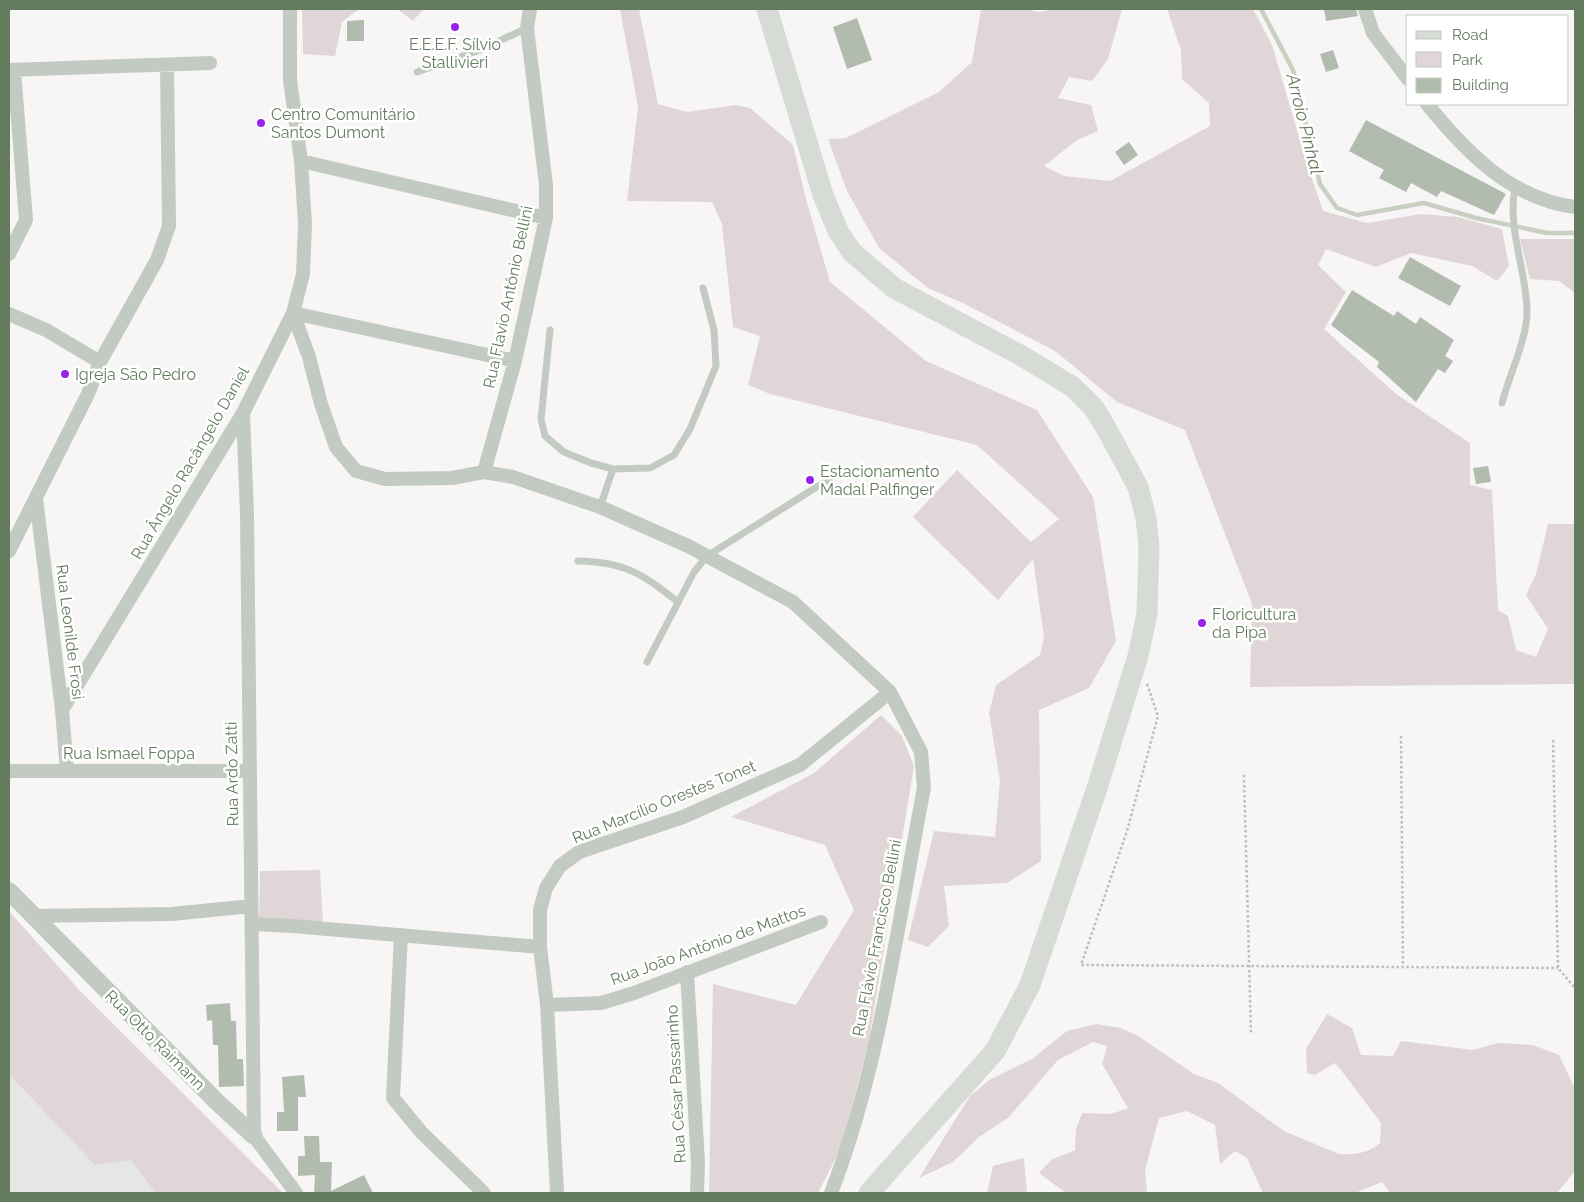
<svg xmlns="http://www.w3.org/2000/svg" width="1584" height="1202" font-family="Raleway,sans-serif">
<rect width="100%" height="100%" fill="#f8f5f7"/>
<path fill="#e6e6e5" d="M9 911 79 990 283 1193H9Z"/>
<path fill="#e0d6d7" d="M302 9H359L342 22 335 56 303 54Z
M397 9H424L413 21Z
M620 9H639L658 104 687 112 736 105 750 108 793 145 806 199 830 282 926 361 1037 410 1093 497 1116 641 1089 688 1039 710 1041 861 1007 883 944 886 949 926 928 947 908 940 934 831 995 837 1000 781 989 713 996 685 1040 655 1044 637 1033 559 998 600 913 517 957 470 1031 542 1059 519 977 445 770 394 748 385 760 336 733 327 722 224 712 202 627 201 638 107Z
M981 9H1026L1038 12 1057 9H1122L1108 59 1092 81 1069 77 1058 98 1091 105 1098 131 1077 140 1044 166 1064 176 1110 181 1210 126 1209 103 1182 79 1181 50 1167 9H1253L1272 45 1306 161 1323 211 1367 223 1421 214 1458 217 1502 229 1509 266 1497 281 1472 266 1411 253 1376 267 1326 249 1318 265 1346 292 1324 329 1396 394 1470 443V485L1492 490 1498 610 1508 616 1516 650 1536 657 1548 629 1526 595 1536 574 1548 524H1575V684L1250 687 1252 604 1185 430 1117 402 1055 351 965 304 928 288 879 248 847 191 828 139 846 138 939 92 972 62Z
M1520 239H1575V293L1559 281 1530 279Z
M881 715 902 736 914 766 869 1040 841 1148 818 1193H709L713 984 796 1005 854 910 825 845 731 817 814 773Z
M320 870 323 924 259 920 260 871Z
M9 911 79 990 283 1193H156L131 1160 95 1165 9 1074Z
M1327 1014 1352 1028 1361 1055 1393 1056 1401 1041 1473 1050 1498 1043 1533 1045 1559 1055 1575 1089V1171L1557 1193H1390L1382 1182 1355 1193H1263L1247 1158 1235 1151 1220 1164 1215 1125 1187 1111 1159 1118 1145 1170 1147 1193H1066L1039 1173 1051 1160 1075 1150 1076 1129 1082 1113 1111 1114 1128 1108 1102 1064 1107 1046 1093 1042 1058 1060 1008 1118 979 1137 953 1162 919 1178 970 1096 989 1080 1032 1059 1067 1031 1096 1024 1121 1028 1138 1036 1194 1074 1218 1083 1284 1131 1339 1154C1354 1155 1369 1153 1380 1143L1381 1123 1341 1070 1335 1063 1315 1075 1307 1073 1306 1049Z
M1024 1158 1027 1193H987L993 1166Z"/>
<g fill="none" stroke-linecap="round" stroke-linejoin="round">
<path stroke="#c8d0c2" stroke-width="4.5" d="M1261 9 1293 70 1320 184 1337 208 1357 215 1424 203 1476 218 1547 233H1575"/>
</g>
<path fill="#b2bcae" d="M1324 9H1356L1358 16 1326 21Z
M857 18 872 60 847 69 833 27Z
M364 20V41H347V21Z
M1333 50 1339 68 1326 72 1320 54Z
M1366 120 1506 194 1494 215 1441 191 1437 197 1411 183 1406 192 1379 178 1384 170 1349 151Z
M1129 142 1138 155 1124 165 1115 152Z
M1410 257 1461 286 1450 306 1398 278Z
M1352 290 1394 316 1397 311 1416 324 1420 317 1454 340 1445 356 1453 361 1445 373 1438 369 1416 402 1377 367 1379 362 1331 325Z
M1488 466 1491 482 1476 484 1473 468Z
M230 1003 231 1021H236L237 1059H243L244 1086 219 1087 218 1045H213L212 1020 207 1021 206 1005Z
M304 1075 306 1097H298V1131H277V1112H284L282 1077Z
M304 1136H319L320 1162H332L331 1191 364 1175 373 1193H314L315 1175 298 1176V1156H305Z"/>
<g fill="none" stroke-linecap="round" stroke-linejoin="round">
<path stroke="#b9bfb7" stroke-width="2.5" stroke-dasharray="2.5 2.5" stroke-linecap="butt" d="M1147 684 1158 716 1127 831 1081 965 1558 968
M1401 736 1403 966
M1553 740 1558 968 1575 988
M1244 775 1251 1034"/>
<path stroke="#c3cac1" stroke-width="7" d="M417 72 480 50 527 28
M550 330 541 419 545 436 564 452 591 463 613 469 650 468 674 455 690 429 716 366 714 330 703 288
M1502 403C1509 376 1528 336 1527 310 1526 269 1507 228 1515 188
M600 507 613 469
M578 561C626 562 642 574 678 602
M647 662 694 572 707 556 831 478"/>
<path stroke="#c3cac1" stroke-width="14" d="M1365 9 1373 33 1408 79
M9 70 210 63
M1427 104C1466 152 1511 199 1575 207
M301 161 546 218
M9 254 26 220 14 70
M293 313 309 357 321 404 336 447 356 471 385 479 452 478 484 472 513 477 600 507 688 546 793 602 890 692 921 752 924 788C898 921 880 1067 831 1193
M293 313 515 361
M9 314 46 330 100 362
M243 413 247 514 254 1136 296 1193
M484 472 515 361 546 218V185L527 28 530 9
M36 498 62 710 67 771
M9 551 88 394 100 362 157 260 169 226 167 65
M62 710 243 413 293 313 303 274 305 224 301 161 290 80V9
M9 771H249
M31 916 172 914 251 906
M252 924 292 926 540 947V910L546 888 560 866 579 852 683 817 800 765 890 692
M401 935 393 1098 422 1133 484 1193
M540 947 547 1005 557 1193
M687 972 698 1163 697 1193
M547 1005 601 1003 634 993 821 922"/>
<path stroke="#c3cac1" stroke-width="18" d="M9 891 216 1101 254 1136"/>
<path stroke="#d6dcd5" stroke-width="21" d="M767 9 823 195 838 231 852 252 894 288 1022 356 1073 387 1094 408 1105 426 1138 487 1146 518 1149 547 1147 614 1138 656 1097 788 1030 985 995 1051 869 1193"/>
</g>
<g fill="#9722eb" stroke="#fff" stroke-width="2">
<circle cx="455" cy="27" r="5"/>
<circle cx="261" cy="123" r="5"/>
<circle cx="65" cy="374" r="5"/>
<circle cx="810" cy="480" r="5"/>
<circle cx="1202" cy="623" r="5"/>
</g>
<g text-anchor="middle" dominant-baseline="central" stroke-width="5" stroke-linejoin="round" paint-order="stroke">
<g font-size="16" fill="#647c5e" stroke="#fff" text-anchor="start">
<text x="455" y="44" text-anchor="middle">E.E.E.F. Sílvio<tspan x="455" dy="18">Stallivieri</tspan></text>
<text x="271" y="114">Centro Comunitário<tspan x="271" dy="18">Santos Dumont</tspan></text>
<text x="75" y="374">Igreja São Pedro</text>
<text x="820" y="471">Estacionamento<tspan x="820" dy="18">Madal Palfinger</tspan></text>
<text x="1212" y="614">Floricultura<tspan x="1212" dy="18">da Pipa</tspan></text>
</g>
<g font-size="16" fill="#647c5e" stroke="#fff">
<text transform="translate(508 297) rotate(-78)">Rua Flavio Antônio Bellini</text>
<text transform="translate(190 463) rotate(-60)">Rua Ângelo Racângelo Daniel</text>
<text transform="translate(70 632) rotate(83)">Rua Leonilde Frosi</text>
<text x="129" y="753">Rua Ismael Foppa</text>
<text transform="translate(232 774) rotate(-91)">Rua Ardo Zatti</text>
<text transform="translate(664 802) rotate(-22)">Rua Marcílio Orestes Tonet</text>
<text transform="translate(877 938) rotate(-79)">Rua Flávio Francisco Bellini</text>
<text transform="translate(708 945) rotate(-20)">Rua João Antônio de Mattos</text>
<text transform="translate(155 1040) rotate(45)">Rua Otto Raimann</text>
<text transform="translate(676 1084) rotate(-93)">Rua César Passarinho</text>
</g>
<g font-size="18" font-style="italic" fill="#697c5d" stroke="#fff">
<text transform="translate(1305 124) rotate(76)">Arroio Pinhal</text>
</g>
</g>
<rect width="1584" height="1202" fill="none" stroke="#647c5e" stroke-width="20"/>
<rect x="1406" y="15" width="162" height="90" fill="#ffffff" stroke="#c1cbbf"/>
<rect x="1416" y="31" width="25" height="8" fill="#d6dcd5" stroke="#c1cbbf"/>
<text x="1452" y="40" font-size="15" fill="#647c5e">Road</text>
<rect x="1416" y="52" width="25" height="15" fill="#e0d6d7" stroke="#c1cbbf"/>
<text x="1452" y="65" font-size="15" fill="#647c5e">Park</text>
<rect x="1416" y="78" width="25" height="15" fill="#b2bcae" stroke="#c1cbbf"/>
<text x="1452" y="90" font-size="15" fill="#647c5e">Building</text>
</svg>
